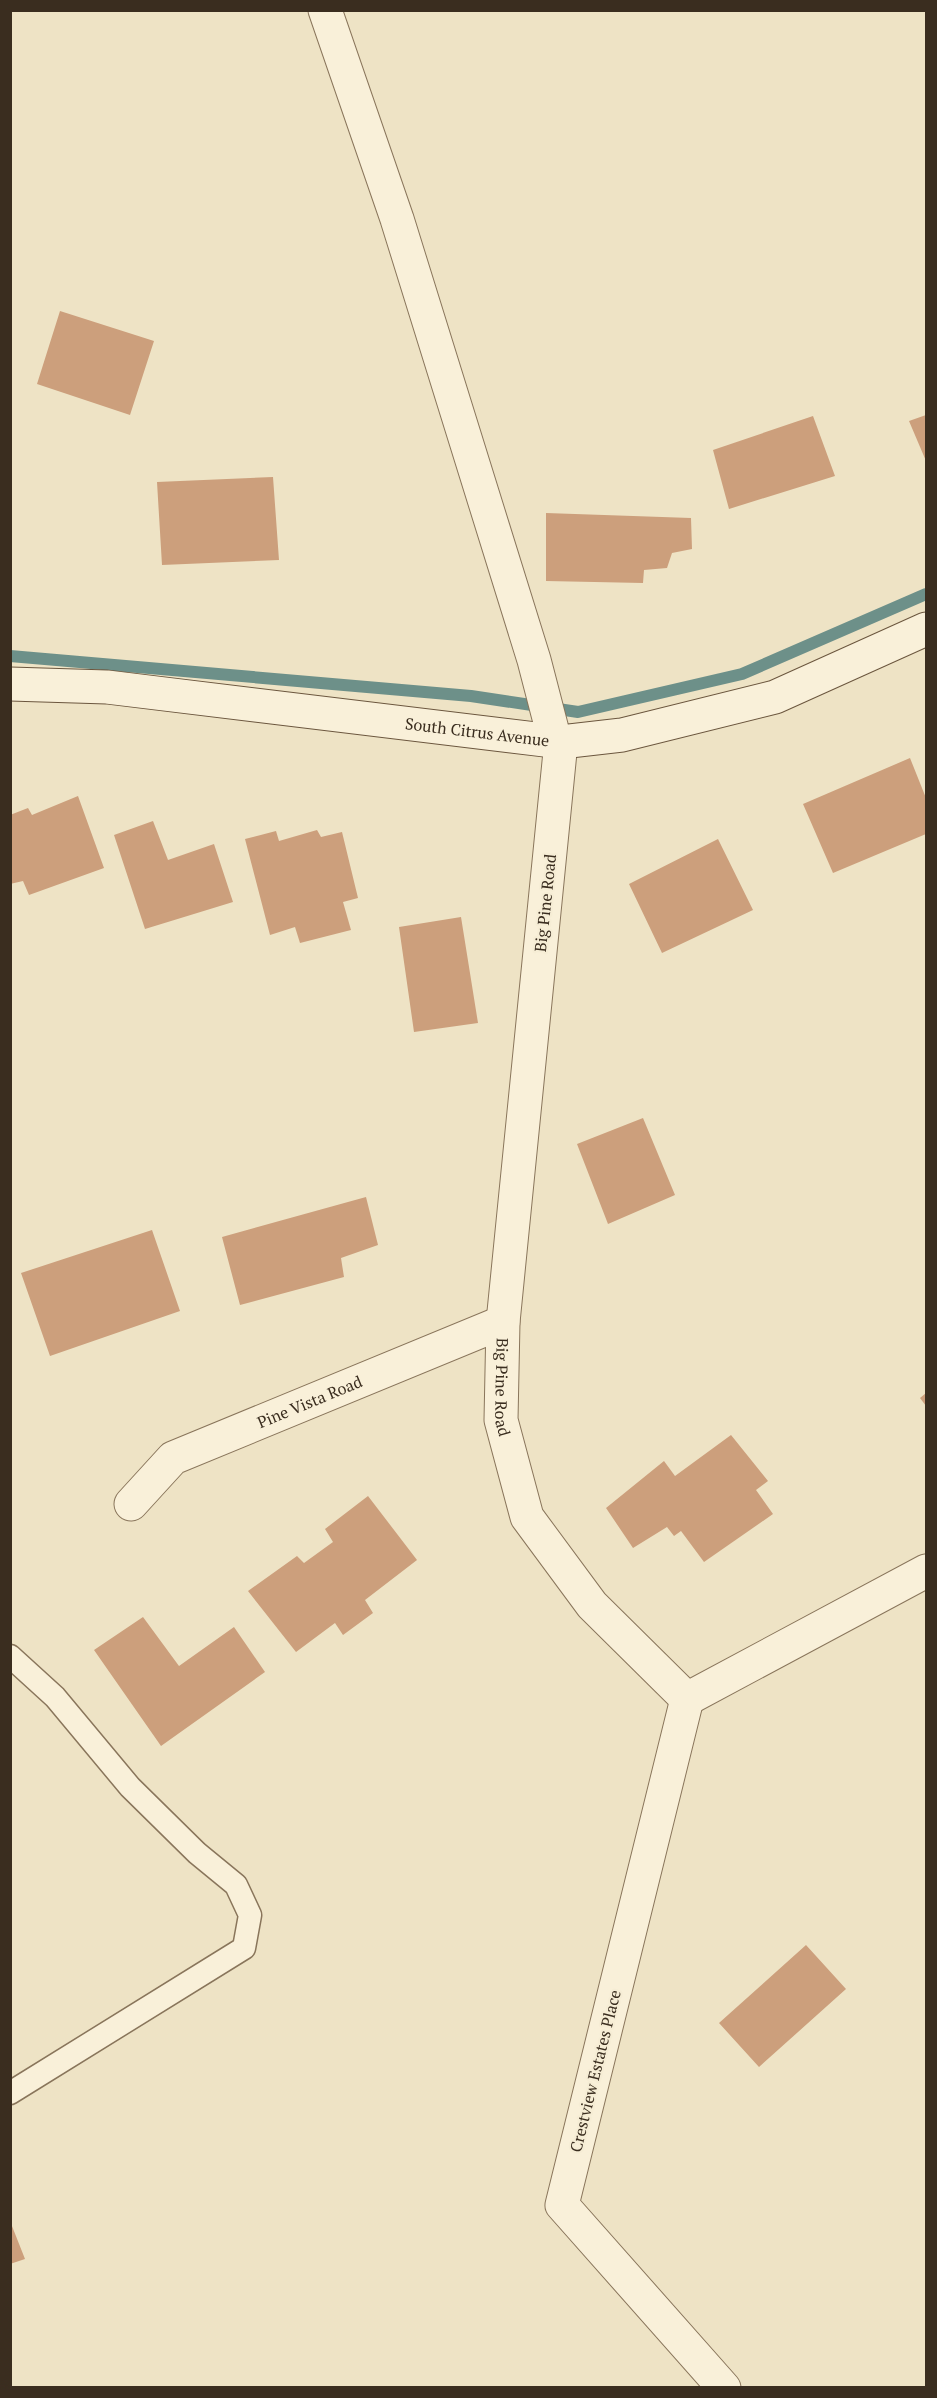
<svg xmlns="http://www.w3.org/2000/svg" width="937" height="2398" font-family="'PT Serif',serif">
<rect width="100%" height="100%" fill="#eee3c5"/>
<g fill="none" stroke-linecap="round" stroke-linejoin="round">
<path stroke="#6d9089" stroke-width="12" d="M10 656 471 696 578 712 742 674 926 594"/>
</g>
<path fill="#cc9f7c" d="M60 311 154 341 130 415 37 384Z
M926 415V461L909 421Z
M813 416 835 476 729 509 713 450Z
M273 477 279 560 162 565 157 482Z
M546 513 691 518 692 549 672 553 667 568 644 570 643 583 546 581Z
M910 758 926 798V834L833 873 803 804Z
M78 796 104 868 29 895 23 881 10 884V815L28 808 32 815Z
M153 821 168 860 214 844 233 902 145 929 114 835Z
M317 830 321 837 342 832 358 898 343 902 351 930 300 943 295 927 270 935 245 839 276 831 279 841Z
M718 839 753 910 662 953 629 884Z
M461 917 478 1023 414 1032 399 927Z
M643 1118 675 1195 608 1224 577 1144Z
M366 1197 378 1245 341 1258 344 1277 240 1305 222 1237Z
M152 1230 180 1311 50 1356 21 1273Z
M926 1393V1406L920 1398Z
M731 1435 768 1481 756 1490 773 1514 704 1562 681 1531 674 1536 667 1527 633 1548 606 1508 664 1461 675 1476Z
M368 1496 417 1560 365 1600 373 1613 343 1635 335 1623 296 1652 248 1591 297 1556 304 1563 333 1542 325 1529Z
M143 1617 179 1666 234 1627 265 1672 161 1746 94 1650Z
M806 1945 846 1989 759 2067 719 2023Z
M10 2221 25 2259 10 2264Z"/>
<g fill="none" stroke-linecap="round" stroke-linejoin="round">
<defs>
<path id="lane" d="M10 1656 55 1697 130 1787 197 1853 236 1885 250 1915 244 1948 10 2093"/>
<g id="street">
<path d="M325 10 397 219 534 660 555 741"/>
<path id="s1" d="M561 742 503 1322 501 1420 527 1517 592 1605 687 1699 926 1571"/>
<path id="s2" d="M131 1504 173 1458 503 1322"/>
<path d="M687 1699 562 2205 724 2388"/>
</g>
<g id="secondary">
<path id="s3" d="M10 684 107 687 561 742 622 735 775 697 926 629"/>
</g>
</defs>
<use href="#lane" stroke="#89755b" stroke-width="25"/>
<use href="#street" stroke="#89755b" stroke-width="35"/>
<use href="#secondary" stroke="#6b563e" stroke-width="35"/>
<use href="#lane" stroke="#f9f0d9" stroke-width="22"/>
<use href="#street" stroke="#f9f0d9" stroke-width="33"/>
<use href="#secondary" stroke="#f9f0d9" stroke-width="33"/>
</g>
<g text-anchor="middle" dominant-baseline="central" stroke-width="4.5" stroke-linejoin="round" paint-order="stroke">
<g font-size="16" fill="#3a2d1f" stroke="#f6edd5">
<text stroke="none"><textPath href="#s3" startOffset="470">South Citrus Avenue</textPath></text>
<text transform="translate(545 903) rotate(-84)">Big Pine Road</text>
<text stroke="none"><textPath href="#s1" startOffset="648">Big Pine Road</textPath></text>
<text stroke="none"><textPath href="#s2" startOffset="210">Pine Vista Road</textPath></text>
<text transform="translate(595 2071) rotate(-76)">Crestview Estates Place</text>
</g>
</g>
<rect width="937" height="2398" fill="none" stroke="#3a2d1f" stroke-width="24"/>
</svg>
